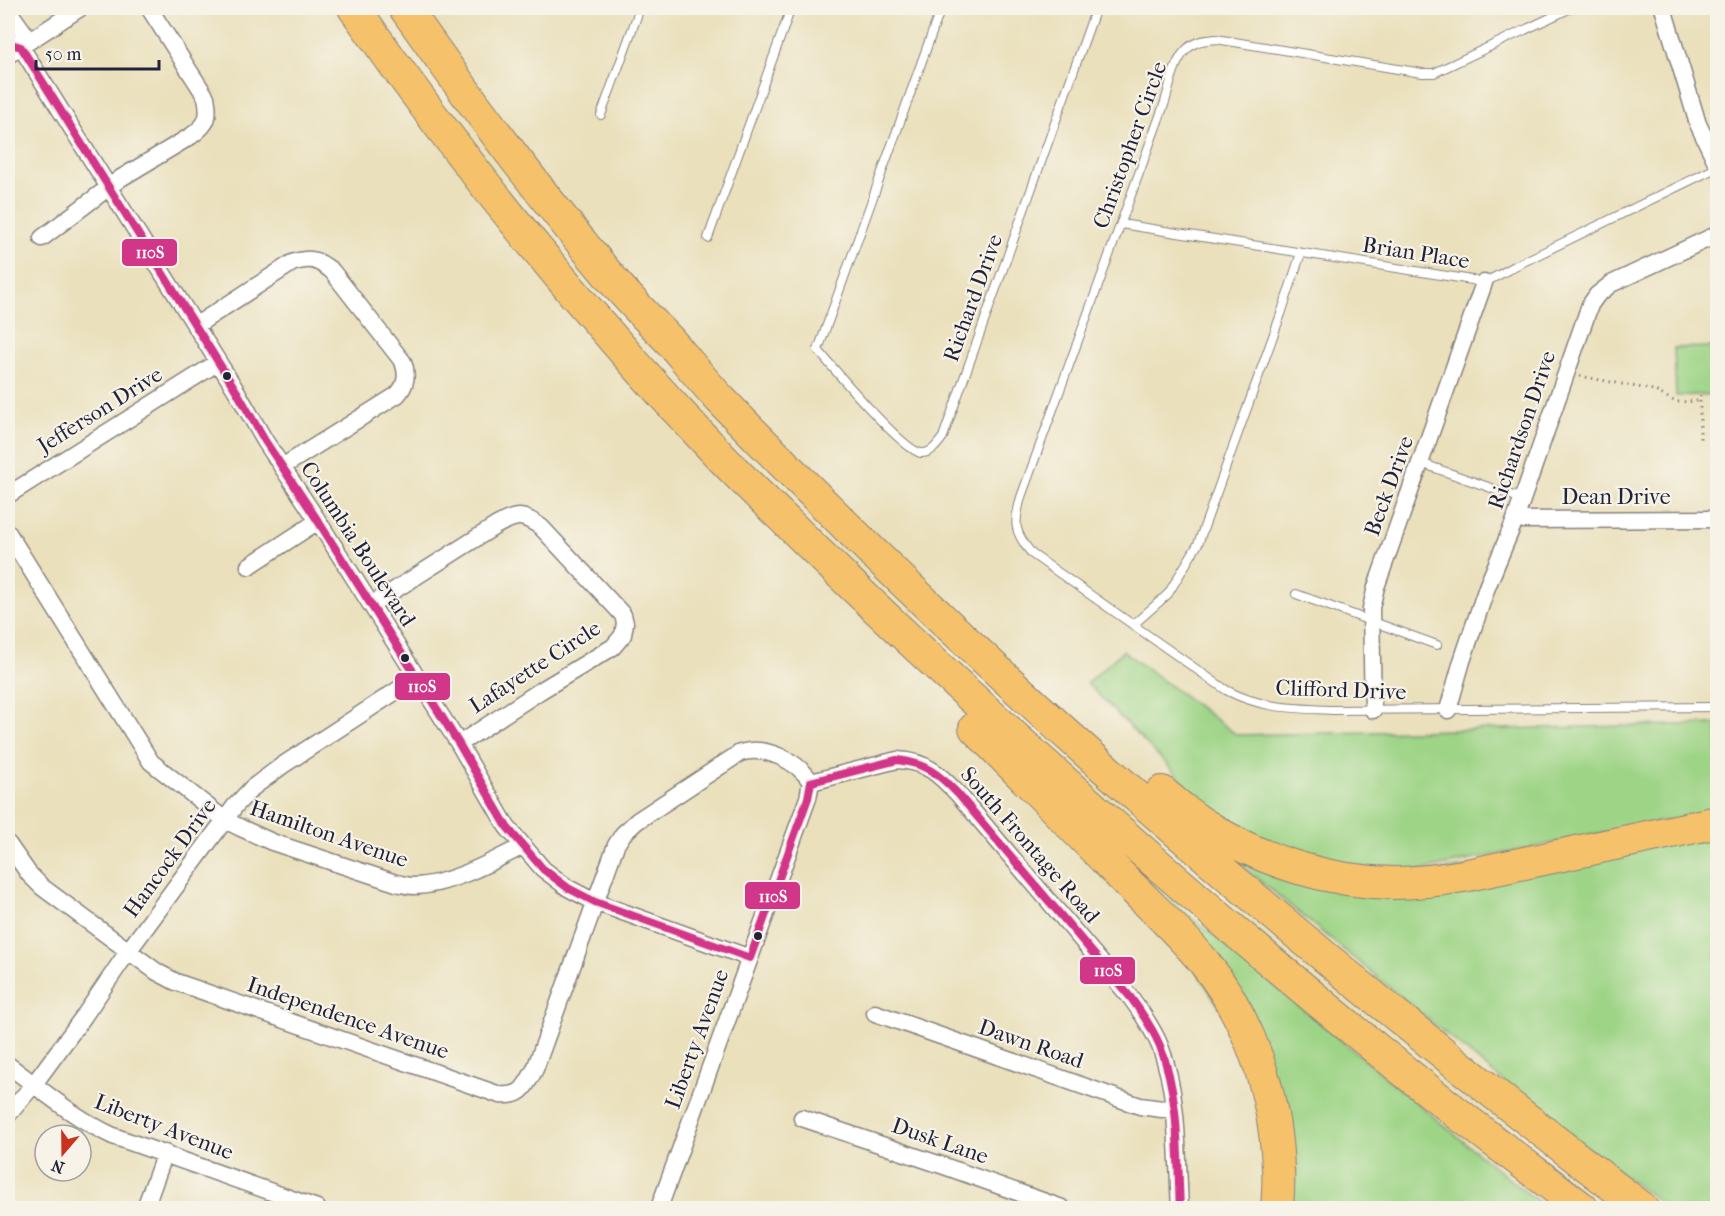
<svg xmlns="http://www.w3.org/2000/svg" width="1725" height="1216" font-family="'IM FELL French Canon',serif">
<rect width="100%" height="100%" fill="#f7f3e8"/>
<filter id="ink" filterUnits="userSpaceOnUse"><feTurbulence type="fractalNoise" baseFrequency=".0167" numOctaves="2"/><feDisplacementMap in="SourceGraphic" scale="12" xChannelSelector="R" yChannelSelector="G"/><feConvolveMatrix kernelMatrix="1 2 1 2 8 2 1 2 1" color-interpolation-filters="sRGB"/></filter>
<filter id="wash" filterUnits="userSpaceOnUse"><feTurbulence type="fractalNoise" baseFrequency=".008" numOctaves="4" result="noise"/><feDisplacementMap in="SourceGraphic" scale="24" xChannelSelector="R" yChannelSelector="G"/><feGaussianBlur stdDeviation="1.35" result="paint"/><feColorMatrix in="noise" values="0 0 0 0 0 0 0 0 0 0 0 0 0 0 0 0 0 1.4 0 .05"/><feComposite in="paint" operator="in"/></filter>
<g filter="url(#wash)">
<rect width="100%" height="100%" fill="#eae0bc"/>
<path fill="#9ed486" stroke="#607b60" stroke-width="1.5" d="M1717 347V394L1676 396 1674 348Z
M1123 651 1237 735 1717 724V810L1416 871 1348 868 1279 850 1229 828 1087 683Z
M1717 833V1208H1669L1640 1188 1522 1097 1224 851 1325 886Z
M1135 871 1508 1178 1547 1208H1288L1280 1105Z"/>
</g>
<g filter="url(#ink)">
<g fill="none" stroke-linecap="round" stroke-linejoin="round">
<defs>
<path id="lane" d="M941 8 818 350C833 368 902 450 921 453 931 454 938 444 943 437L1096 8
M1571 8 1434 73H1422L1216 39C1210 40 1203 40 1198 42 1175 50 1171 83 1165 102L1021 497C1014 524 1013 531 1032 554L1226 690C1262 709 1293 708 1332 710L1718 707
M601 115 640 8
M1121 224 1472 280 1484 283 1515 266 1718 167
M708 238 791 8
M1421 463 1522 499
M1296 594 1437 645
M1133 625 1168 594 1198 544 1281 314 1301 253"/>
<path id="street" d="M1663 8 1698 124 1718 166
M8 10 23 31 21 47 237 392 265 441 318 521 459 744 507 827 543 869 568 888 595 902 750 958
M8 55 80 8
M42 238 121 178 191 136C208 124 210 117 206 97L149 8
M195 326 292 263C310 257 317 259 332 271L403 362C408 374 406 386 397 395L282 467
M8 495 217 363
M1515 520 1718 519
M8 533 151 762 225 820 241 828 272 842 396 883C402 884 408 886 414 886 447 886 494 861 523 846
M249 566 318 521
M371 605 497 525C518 514 522 514 541 527L623 615 625 623 623 635 613 647 540 691 459 744
M1373 710 1371 608 1376 587 1484 283
M1448 710 1462 661 1487 587 1515 520 1590 305 1597 295 1611 284 1718 234
M811 782 897 760C926 761 939 774 958 794L1131 998C1142 1013 1153 1029 1160 1046 1179 1094 1177 1158 1180 1208
M8 844 29 874 42 887 157 972 176 982 500 1095C522 1097 525 1087 535 1069L616 845 623 834 637 821 740 753C765 745 798 761 811 782
M875 1013 1140 1106 1162 1109 1174 1107
M8 1065C42 1090 74 1118 113 1136L317 1208
M8 1115 34 1084 84 1016 129 950 235 806 252 788 283 765 404 686 415 676
M802 1118 944 1166 1062 1208
M145 1208 165 1153
M659 1208 808 798 811 782"/>
<path id="highway" d="M354 8C465 166 587 317 721 457 743 480 766 502 789 524 863 597 939 668 1016 738 1142 853 1271 964 1404 1071 1462 1118 1523 1163 1582 1208
M405 8C470 101 538 191 610 277 629 300 650 320 670 341 687 361 703 381 721 400 808 490 897 577 988 662 1196 856 1416 1036 1642 1208
M975 728C1023 776 1071 825 1119 874 1147 903 1178 930 1204 962 1250 1019 1275 1094 1278 1168 1279 1181 1278 1195 1277 1208
M1162 792C1177 805 1193 818 1210 828 1264 862 1330 882 1394 883 1417 883 1440 880 1463 876L1718 822"/>
</defs>
<use href="#lane" stroke="#86817c" stroke-width="10"/>
<use href="#street" stroke="#86817c" stroke-width="19"/>
<use href="#highway" stroke="#86817c" stroke-width="34"/>
<path stroke="#86817c" stroke-width="3" stroke-dasharray="1.5 4.5" stroke-linecap="butt" d="M1580 376 1653 390 1676 402 1700 401
M1700 395V440
M1714 1208 1718 1205"/>
<use href="#lane" stroke="#fff" stroke-width="8"/>
<use href="#street" stroke="#fff" stroke-width="16"/>
<use href="#highway" stroke="#f5c16b" stroke-width="32"/>
<defs>
<path id="bus-1" d="M8 43 21 47 237 392 265 441 318 521 459 744 507 827 543 869 568 888 595 902 750 958 808 798 811 782 897 760C925 763 939 774 958 794L1131 998C1142 1013 1153 1029 1160 1046 1180 1097 1177 1154 1180 1208"/>
</defs>
<use href="#bus-1" stroke="#f7f3e8" stroke-width="12"/>
<use href="#bus-1" stroke="#d23689" stroke-width="8"/>
</g>
</g>
<g fill="#22223b" stroke="#f7f3e8" stroke-width="2">
<circle cx="227" cy="376" r="5"/>
<circle cx="405" cy="658" r="5"/>
<circle cx="758" cy="936" r="5"/>
</g>
<g text-anchor="middle" dominant-baseline="central" stroke-width="4.5" stroke-linejoin="round" paint-order="stroke">
<g font-size="22" fill="#22223b" stroke="#f7f3e8">
<text transform="translate(1130 145) rotate(-70)">Christopher Circle</text>
<text transform="translate(1416 253) rotate(9)">Brian Place</text>
<text transform="translate(973 298) rotate(-70)">Richard Drive</text>
<text transform="translate(100 410) rotate(-32)">Jefferson Drive</text>
<text transform="translate(1522 430) rotate(-71)">Richardson Drive</text>
<text transform="translate(1389 486) rotate(-70)">Beck Drive</text>
<text x="1616" y="497">Dean Drive</text>
<text transform="translate(358 544) rotate(57)">Columbia Boulevard</text>
<text transform="translate(535 667) rotate(-33)">Lafayette Circle</text>
<text transform="translate(1341 690) rotate(2)">Clifford Drive</text>
<text transform="translate(329 834) rotate(19)">Hamilton Avenue</text>
<text transform="translate(1030 845) rotate(49)">South Frontage Road</text>
<text transform="translate(170 858) rotate(-54)">Hancock Drive</text>
<text transform="translate(348 1018) rotate(19)">Independence Avenue</text>
<text transform="translate(697 1039) rotate(-70)">Liberty Avenue</text>
<text transform="translate(1031 1044) rotate(19)">Dawn Road</text>
<text transform="translate(164 1127) rotate(21)">Liberty Avenue</text>
<text transform="translate(940 1141) rotate(19)">Dusk Lane</text>
</g>
</g>
<g stroke="#f7f3e8" stroke-width="2">
<rect x="121" y="238" width="57" height="29" rx="6" fill="#d23689"/>
<rect x="394" y="672" width="57" height="29" rx="6" fill="#d23689"/>
<rect x="744" y="881" width="57" height="29" rx="6" fill="#d23689"/>
<rect x="1079" y="956" width="57" height="29" rx="6" fill="#d23689"/>
</g>
<g font-size="16" text-anchor="middle" font-weight="bold" fill="#fff">
<text x="150" y="258">110S</text>
<text x="422" y="692">110S</text>
<text x="773" y="902">110S</text>
<text x="1108" y="976">110S</text>
</g>
<rect width="1725" height="1216" fill="none" stroke="#f7f3e8" stroke-width="30"/>
<g transform="translate(63 1153) rotate(200)"><circle r="28" fill="#f7f3e8" stroke="#a29fa3" stroke-width="1.5"/>
<path d="M0-4.5L10 22L0 15L-10 22Z" fill="#c8321e"/>
<text y="-9" font-size="16" font-weight="bold" text-anchor="middle" fill="#22223b">N</text>
</g>
<path d="M36 60v9h123v-9" fill="none" stroke="#22223b" stroke-width="3"/>
<text x="45" y="60" font-size="18" fill="#22223b" stroke="#f7f3e8" stroke-width="4.5" paint-order="stroke">50 m</text>
</svg>
